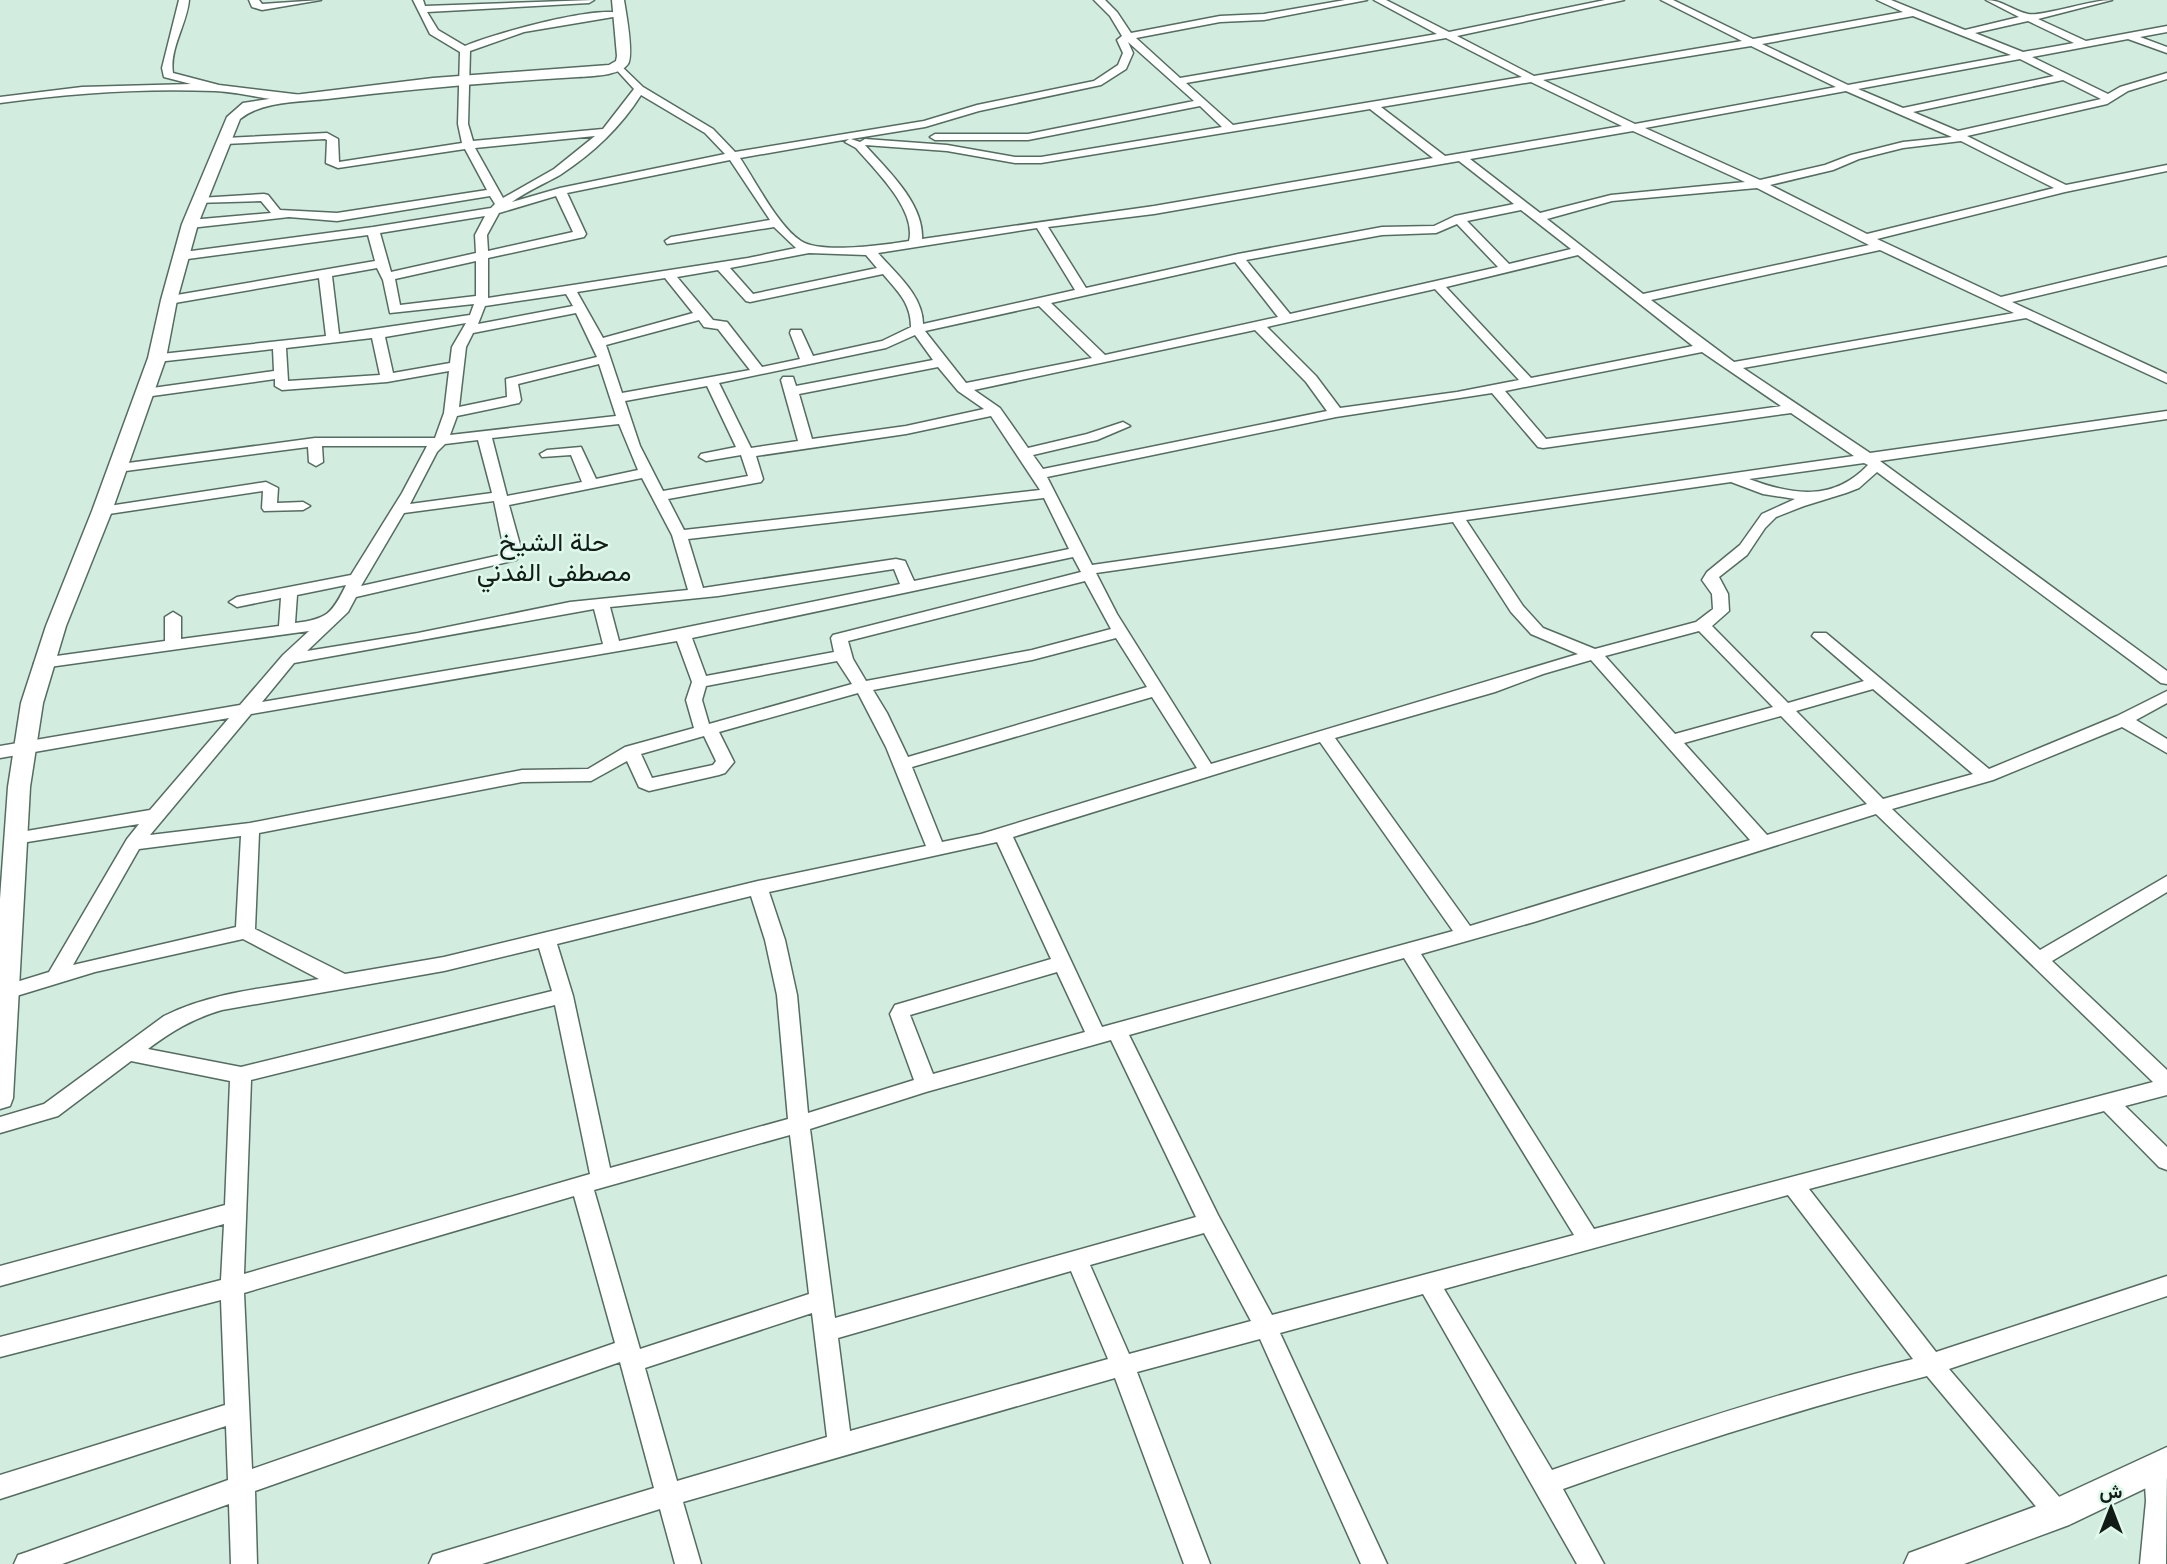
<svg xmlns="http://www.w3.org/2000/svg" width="2167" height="1564" font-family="'Roboto Serif',Vazirmatn,serif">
<rect width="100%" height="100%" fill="#d2ecdf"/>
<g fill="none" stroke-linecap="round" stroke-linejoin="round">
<defs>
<path id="minor" d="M179 0H189C187 24 169 49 173 73L219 85 302 95 306 96V100C277 104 244 92 215 91 143 88 71 93 0 103V97L82 87 191 84 164 77 162 68Z
M249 0H259L262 4 321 0 262 10 252 7Z
M413 0H423L425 6 594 0 589 3 427 12 438 30 465 46C490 35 604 2 625 15L524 32 470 51 468 124 473 141 603 129 634 89 613 66 618 63 643 87 713 129 735 152 924 121 977 105 1094 81 1118 65 1123 53 1117 40 1122 36 1110 16 1094 0H1105L1117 12 1131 33 1220 16 1264 14 1345 0H1367L1264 20 1220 22 1136 38 1180 78 1437 34 1374 0H1386L1449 32 1605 0H1624L1457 36 1534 76 1742 41 1661 0H1673L1753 39 1903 12 1877 0H1891L1965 30 2019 17 1986 0C2003 0 2013 11 2028 14 2041 17 2090 0 2112 0L2038 19 2086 41 2167 26V32L2140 37 2167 47V53L2128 39 2032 57 2108 94 2120 87 2167 73V79L2128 91 2107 104 1967 136 2066 185 2167 165V171L2065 192 1877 239 2001 297 2167 257V265L2012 302 2167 374V383L2026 318 1743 368 1870 453 2167 411V419L1880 461 2167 671V684L2161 683 1877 472 1859 488 1846 493 1804 506 1776 517 1765 528 1747 555 1719 577 1728 594 1729 611 1712 626 1788 703 1864 681 1812 636 1814 633H1826L1989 769 2117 716 2167 691V703L2136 720 2167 739V753L2122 727 1993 780 1892 809 2040 950 2167 876V892L2052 961 2167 1070V1095L2125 1106 2167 1147V1170L2159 1167 2104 1111 1809 1189 1936 1352 2167 1276V1296L1949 1369 2067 1506 2070 1514 2067 1522 2058 1526 2049 1522 1927 1376C1803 1408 1683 1446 1563 1489L1604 1564H1577L1423 1294 1280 1333 1387 1564H1361L1260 1339 1137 1372 1210 1564H1184L1115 1378 683 1502 701 1564H675L660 1509 482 1564H429L433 1555 442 1552 654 1488 620 1362 255 1491 257 1564H231L229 1504 62 1564H14L18 1555 27 1552 228 1480 226 1426 0 1499V1475L225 1405 221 1300 0 1357V1337L221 1280 224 1224 0 1286V1266L225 1205 230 1081 131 1061 58 1116 0 1133V1117L44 1104 164 1016C212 992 267 988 319 979L243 939 95 972 0 1001V987L49 972 127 839 139 824 15 844 9 842 6 838 9 834 150 810 229 718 0 758V746L240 705 283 655 309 631 42 668 34 663 42 658 165 641V617L173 612 181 617V639L279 626 281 598 237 607 229 602 237 597 351 575 402 493 427 446H322L323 462 316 466 309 462 308 447 118 472 111 468 113 465 315 438H435L444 413 449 371 387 382 282 390 275 386V379L145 397 138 393 145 389 274 371 273 349 157 362 150 358 152 355 326 336 319 278 169 304 163 300 165 297 375 261 368 235 180 260 174 256 176 253 373 227 491 208 495 204 490 196 337 221 289 217 190 228 184 224 190 220 271 213 261 201 195 203 193 201 199 198 264 194 268 195 280 210 337 213 487 190 465 149 338 168 326 163 327 140 325 139 225 144 219 141 225 138 327 133 338 139 339 162 462 143 458 124 460 52 430 34ZM1913 16 2011 55 1848 85 1762 44ZM2028 21 2074 43 2023 52 1975 33ZM1446 38 1522 77 1233 125 1186 83ZM1128 42 1194 101 1028 134H935L930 137 935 140H1028L1200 106 1222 127 1041 157H1015L947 145 865 139 860 142 851 139 925 127 979 111 1101 85 1126 69 1133 53ZM1751 46 1836 87 1635 124 1543 80ZM2020 59 2054 76 1903 108 1858 89ZM2063 80 2101 99 1958 131 1913 112ZM1531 82 1622 126 1445 156 1381 107ZM1846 91 1952 137 1903 142 1851 155 1825 165 1760 180 1645 128ZM641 95 705 133 725 154 560 188 512 202C527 191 544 184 560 175 592 154 621 127 641 95ZM1370 109 1433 158 1154 206 922 239C924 203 887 170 865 145L947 151 1015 163H1041ZM1633 131 1745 182 1611 195 1540 213 1470 159ZM595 136 554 169 503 198 475 148ZM849 139 845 142 856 148C875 170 917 210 909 241 885 245 820 254 801 241 778 226 756 182 740 158ZM1961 141 2054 188 1867 234 1770 185 1833 170 1859 159 1903 148ZM730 160 770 220 671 237 665 241 667 244 774 227 796 248 748 258 488 298V258L584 237 586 234 567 193ZM1459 161 1514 204 1455 216 1434 226 1382 227 1238 254 1086 288 1048 227 1154 214ZM1757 188 1869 245 1643 294 1547 219 1612 201ZM556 196 573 232 488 251 487 235 499 213ZM1521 210 1571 249 1509 264 1467 221ZM485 216 475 235 476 253 391 272 380 233ZM1457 224 1498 267 1290 314 1246 260 1382 235 1436 233ZM1037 228 1075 290 923 324C923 295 895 273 878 253ZM1880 250 2014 313 1734 362 1651 300ZM809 253 866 255 877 268 753 294 730 268ZM1578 255 1693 346 1531 378 1446 287ZM476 261V296L400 305 395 279ZM1235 262 1278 317 1105 355 1051 303ZM377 268 383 280 390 313 474 304 470 315 339 334 332 276ZM718 270 746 301 750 302 883 274C898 292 911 303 911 327L882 341 813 356 801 330H791L790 333 800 359 762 367 727 322 713 320 677 277ZM665 278 693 313 603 338 577 292ZM1435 289 1519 380 1457 392 1340 408 1316 376 1267 327ZM566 294 573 306 478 324 485 306ZM1039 306 1092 358 966 383 925 331ZM576 313 597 357 506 379 507 397 459 407 466 347 473 333ZM699 320 704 327 718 329 750 370 622 393 606 345ZM466 323 452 347 450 363 393 373 385 337ZM1255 330 1306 382 1327 411 1043 469 1033 455 1097 440 1130 426 1123 422 1087 434 1028 448 1000 408 974 390ZM915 335 933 360 796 386 793 377H783L781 380 798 441 751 448 719 383 886 348ZM372 338 380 375 288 381 286 348ZM1702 352 1781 406 1546 439 1505 391ZM599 364 616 416 450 435 457 416 519 403 521 400 518 384ZM938 367 958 391 984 409 906 426 812 439 799 394ZM707 386 736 447 701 454 699 457 706 461 741 455 748 476 663 491 640 446 625 401ZM1492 393 1538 447 1543 448 1791 413 1854 456 1092 565 1047 477 1336 417ZM991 416 1040 490 684 530 668 499 761 482 763 479 756 456 906 434ZM619 424 638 470 596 479 581 447 547 450 540 454 542 457 571 455 582 482 507 496 492 438ZM478 440 492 493 410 504 437 452 445 444ZM1864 463 1868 465C1833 502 1792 495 1749 479ZM642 478 672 535 688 590 570 602 418 633 307 651 348 612 356 597 516 560 522 552 509 505ZM1731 482 1763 494 1795 499 1762 514 1740 545 1707 572 1702 580 1712 594 1713 609 1696 622 1595 649 1543 628 1523 606 1466 520ZM1044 498 1069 549 914 581 905 561 896 559 703 588 688 539ZM494 501 505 554 361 586 404 513ZM1453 522 1511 612 1531 634 1578 654 1211 764 1117 614 1096 573ZM1073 557 1081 572 833 635 831 638 834 652 706 676 692 638ZM894 569 900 584 619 641 610 607 718 596ZM1085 581 1111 629 1032 650 866 681 853 659 848 641ZM346 585C332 614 327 619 295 623L297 595ZM594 609 603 644 262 702 294 663ZM1699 631 1773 707 1675 734 1605 656ZM1116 638 1147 687 908 757 887 713 873 690 1032 660ZM677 641 692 682 686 700 694 728 625 747 588 769 522 770 250 823 150 835 251 714ZM1591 660 1750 840 1470 926 1335 738 1495 692 1543 674ZM837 661 852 684 709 724 702 700 706 686ZM1873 689 1973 774 1883 799 1796 711ZM858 693 886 747 926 846 758 881 444 957 345 974 255 929 259 833 522 782 591 781 627 761 639 787 649 791 719 775 725 773 734 762 719 732ZM1152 697 1197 768 981 834 942 842 912 767ZM1781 716 1867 804 1767 835 1684 743ZM704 736 716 761 713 765 652 778 641 754ZM1320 742 1453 931 1102 1027 1013 837ZM1876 814 2153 1082 1594 1229 1421 954 1534 922ZM241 836 236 927 73 965 139 849ZM997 842 1051 959 895 1005 890 1014 914 1080 808 1113 797 995 785 940 769 892ZM751 896 765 940 777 995 788 1119 610 1168 573 996 557 944ZM539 948 552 991 241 1067 148 1049C172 1031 192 1019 222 1010L444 971ZM1404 958 1574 1235 1272 1315 1218 1215 1129 1035ZM1057 972 1085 1032 933 1074 910 1015ZM555 1005 590 1174 244 1274 251 1080ZM1111 1040 1196 1217 835 1318 810 1129 926 1092ZM790 1135 809 1294 640 1349 594 1190ZM1788 1195 1913 1359C1790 1389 1671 1428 1552 1470L1444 1289ZM574 1196 615 1343 252 1469 244 1293ZM1204 1233 1251 1321 1129 1354 1090 1265ZM1071 1271 1108 1359 850 1431 838 1338ZM812 1313 827 1437 677 1481 645 1368Z
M266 482 278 488 277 503 303 502 310 506 303 510 264 511 262 508 263 491 102 515 95 511 102 507Z
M2156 1458 2165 1461 2167 1466 2166 1564H2140L2146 1501 2144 1469 2147 1461Z"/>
<path id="tertiary" d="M612 0H624C626 13 634 54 628 64 620 76 591 76 578 77 494 82 411 89 327 99 299 102 262 101 240 119L198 224 177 300 166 358 112 511 66 626 43 703 30 787 13 1098 10 1106 0 1109V899L8 787 21 703 46 626 92 511 148 358 161 300 182 224 227 117 243 103 302 94 433 78 609 65 616 61 617 56Z
M2167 1447V1478L2069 1525 1964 1564H1904L1909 1553 2050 1501Z"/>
</defs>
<use href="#minor" stroke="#556c61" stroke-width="3"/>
<use href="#tertiary" stroke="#556c61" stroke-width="3"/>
<use href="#minor" fill="#fff" fill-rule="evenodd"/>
<use href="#tertiary" fill="#fff" fill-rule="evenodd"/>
</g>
<g text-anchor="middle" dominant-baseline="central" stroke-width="5" stroke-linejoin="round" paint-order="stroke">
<g font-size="26" fill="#121c17" stroke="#dff9ed">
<text x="554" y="542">حلة الشيخ<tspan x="554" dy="30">مصطفى الفدني</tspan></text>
</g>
</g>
<g transform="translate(2111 1508)" stroke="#dff9ed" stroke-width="5" paint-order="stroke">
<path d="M0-5L12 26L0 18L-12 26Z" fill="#121c17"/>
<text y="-10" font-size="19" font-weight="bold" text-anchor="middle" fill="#121c17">ش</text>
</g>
</svg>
